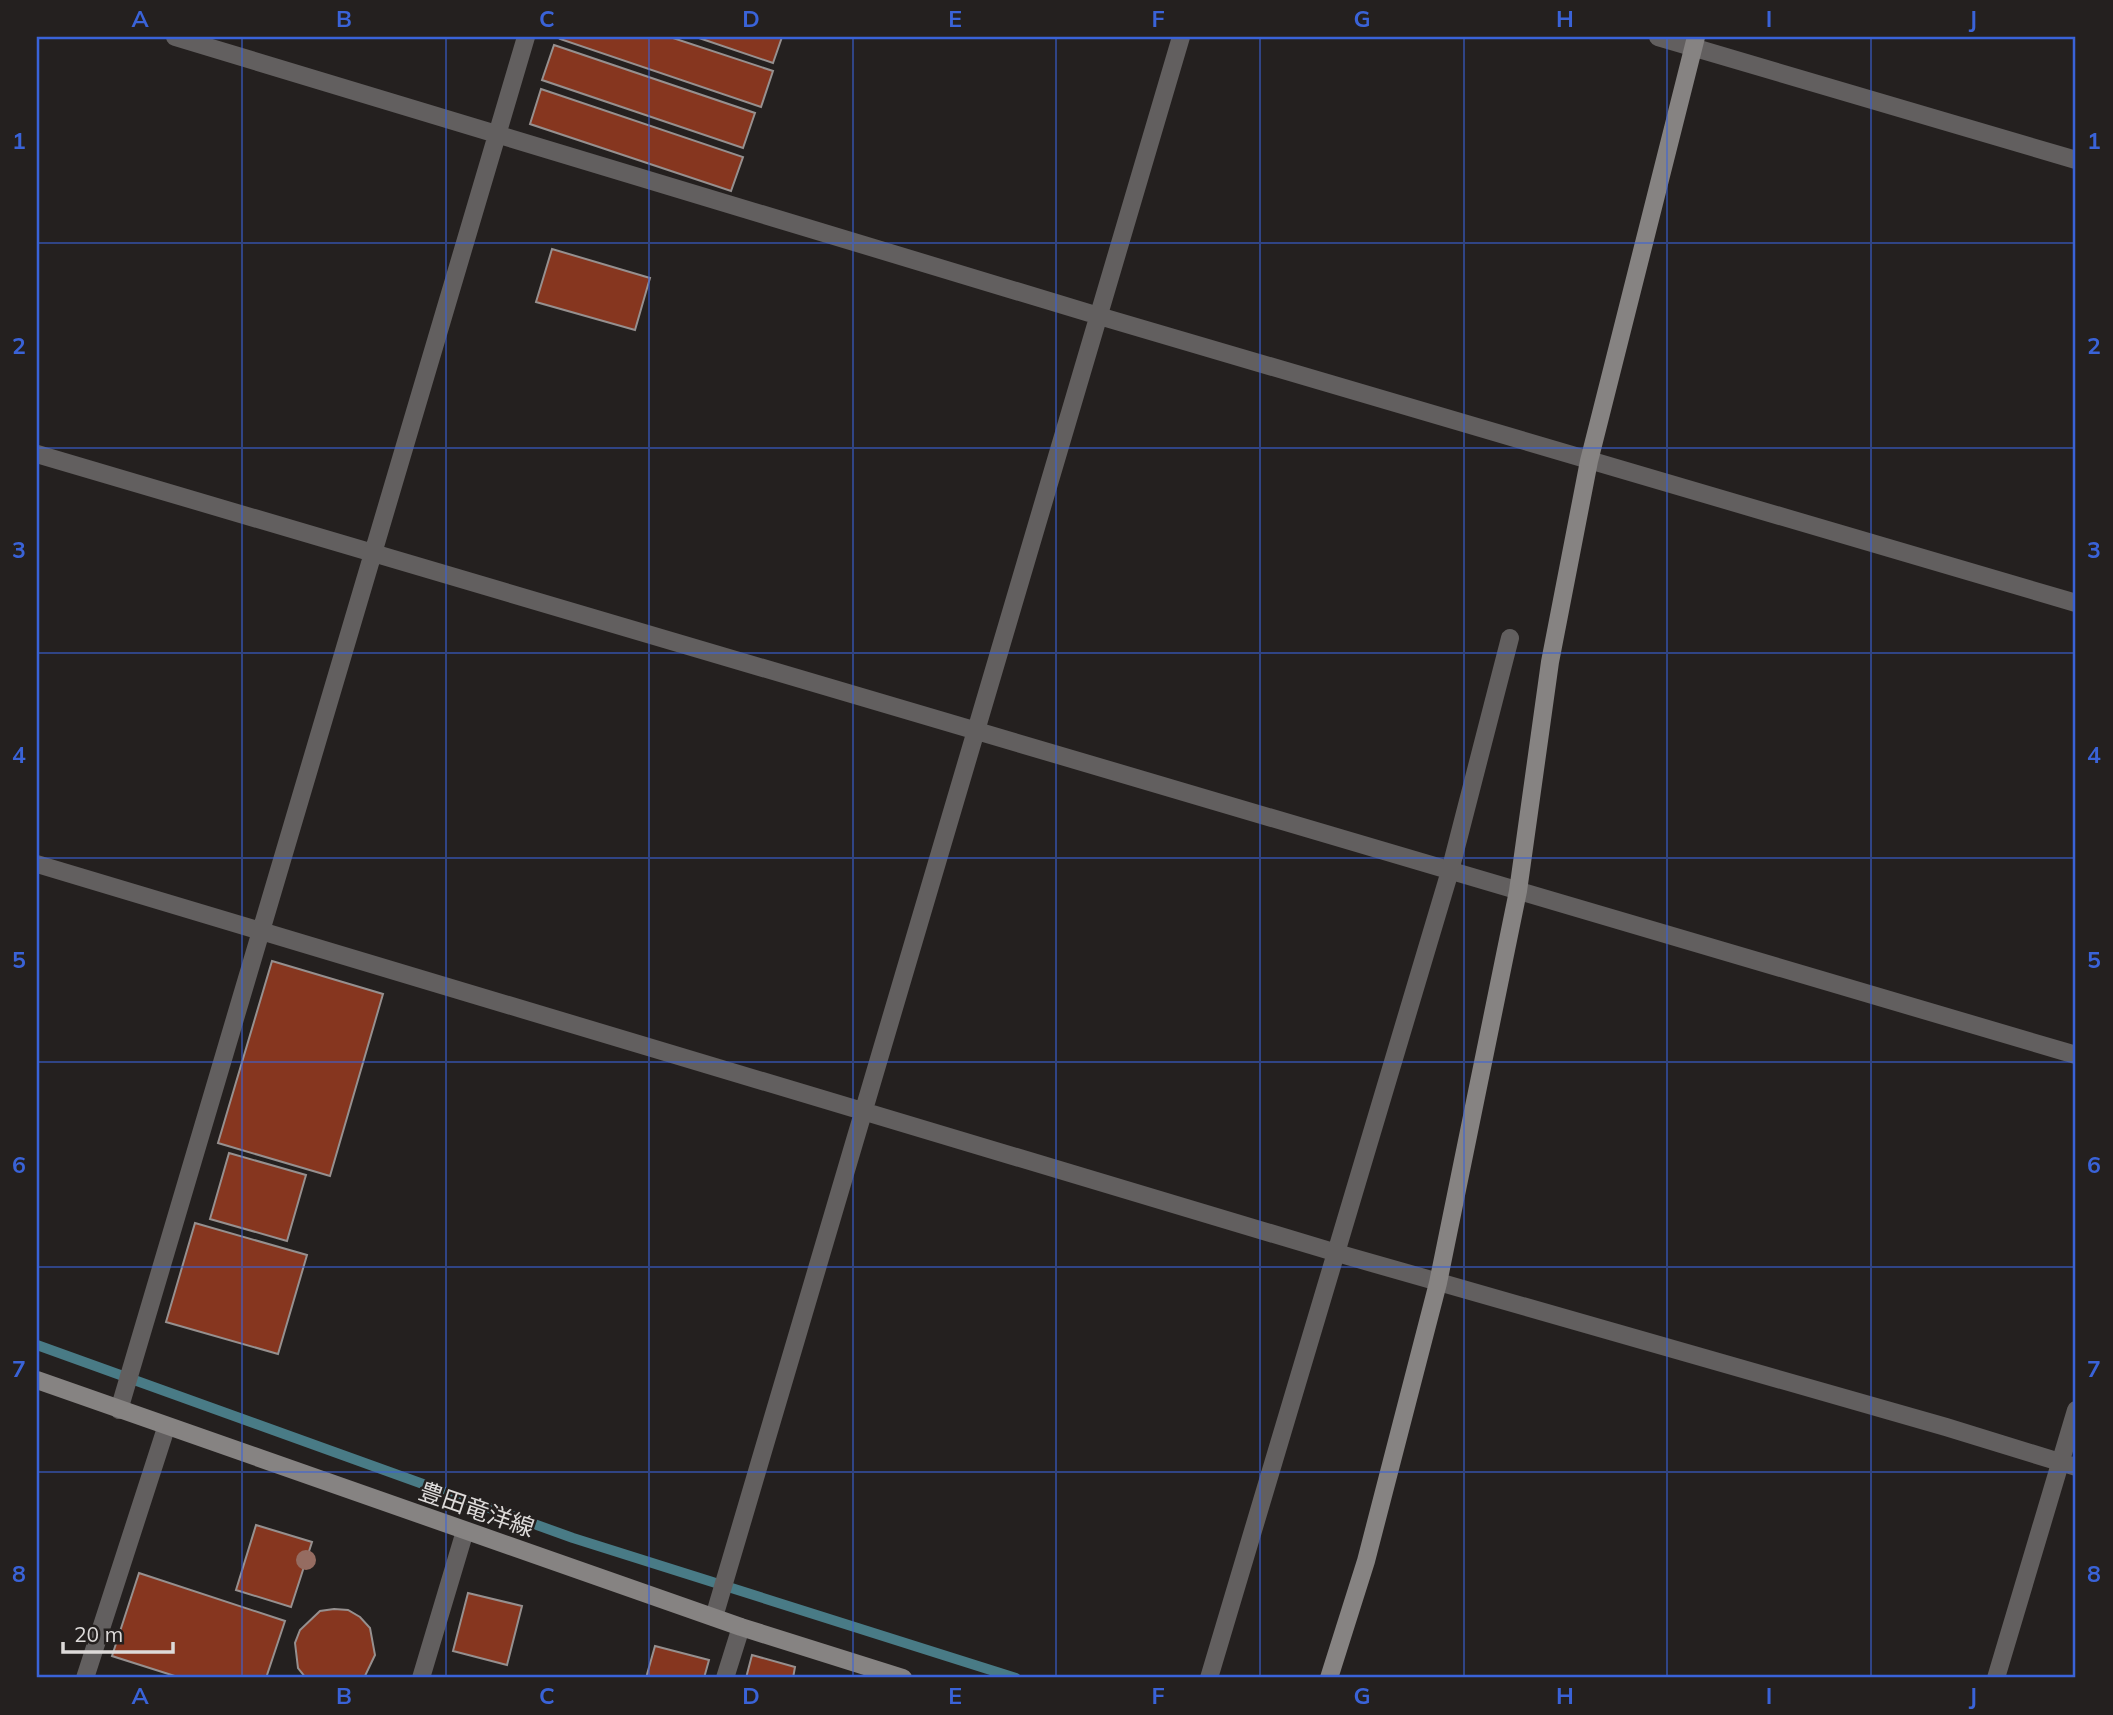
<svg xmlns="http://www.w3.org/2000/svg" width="2113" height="1715" font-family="Mulish,'Noto Sans JP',sans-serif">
<rect width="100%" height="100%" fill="#24201f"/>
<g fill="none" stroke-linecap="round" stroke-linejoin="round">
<path stroke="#497b86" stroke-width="10" d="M37 1345 573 1538 1016 1678"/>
</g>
<path fill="#86361f" stroke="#96908f" stroke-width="2" d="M561 37H670L773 71 761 107 560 39Z
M696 37H782L773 63Z
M554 45 755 113 743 148 542 80Z
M541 89 743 157 731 191 530 124Z
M552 249 650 278 635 330 536 302Z
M272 961 383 994 330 1176 218 1143Z
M229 1153 306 1175 287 1241 210 1219Z
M195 1223 307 1255 278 1354 166 1322Z
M256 1525 312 1542 291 1607 236 1590Z
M139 1573 285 1621 266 1678H181L112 1656Z
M468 1593 522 1606 507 1665 453 1651Z
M334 1609 348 1610 360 1617 370 1628 375 1655 364 1678H306L298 1668 295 1643 300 1630 320 1611Z
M655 1646 709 1660 704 1678H646Z
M752 1655 795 1667 793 1678H746Z"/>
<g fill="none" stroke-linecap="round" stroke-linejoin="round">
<path stroke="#625f5f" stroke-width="18" d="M175 37 1099 316 2076 603
M1658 37 2076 160
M37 454 2076 1055
M37 864 1337 1253 1946 1427 2076 1467
M119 1410 526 37
M714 1617 1181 37
M85 1678 166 1428
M421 1678 465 1531
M725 1678 741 1627
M1209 1678 1450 871 1510 638
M1996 1678 2076 1410"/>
<path stroke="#868382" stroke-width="18" d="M37 1380 741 1627 903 1678
M1329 1678 1366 1561 1438 1283 1518 891 1550 662 1589 461 1696 37"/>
</g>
<circle fill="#956c61" cx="306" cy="1560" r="10"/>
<path fill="none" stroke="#3a63d8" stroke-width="2" stroke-opacity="0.55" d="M242 37V1678M446 37V1678M649 37V1678M853 37V1678M1056 37V1678M1260 37V1678M1464 37V1678M1667 37V1678M1871 37V1678M37 243H2076M37 448H2076M37 653H2076M37 858H2076M37 1062H2076M37 1267H2076M37 1472H2076"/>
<g text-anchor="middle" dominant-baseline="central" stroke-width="5" stroke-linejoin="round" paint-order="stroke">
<g font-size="24" fill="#dddad9" stroke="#24201f">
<text transform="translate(477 1509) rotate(19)">豊田竜洋線</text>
</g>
</g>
<rect width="2113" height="1715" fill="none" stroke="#24201f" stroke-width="77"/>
<path d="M63 1642v10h110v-10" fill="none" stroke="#dddad9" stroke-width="3.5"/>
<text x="74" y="1642" font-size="21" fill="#dddad9" stroke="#24201f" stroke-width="5" paint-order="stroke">20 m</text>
<rect x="38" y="38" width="2036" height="1638" fill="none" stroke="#3a63d8" stroke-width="2.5"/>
<g font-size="23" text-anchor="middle" font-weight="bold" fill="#3a63d8">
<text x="140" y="27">A</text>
<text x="344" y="27">B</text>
<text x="547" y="27">C</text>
<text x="751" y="27">D</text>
<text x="955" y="27">E</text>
<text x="1158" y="27">F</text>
<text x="1362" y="27">G</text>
<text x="1565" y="27">H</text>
<text x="1769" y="27">I</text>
<text x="1973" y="27">J</text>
<text x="19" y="149">1</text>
<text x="2094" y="149">1</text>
<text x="19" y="354">2</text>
<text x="2094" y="354">2</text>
<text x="19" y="558">3</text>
<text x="2094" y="558">3</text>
<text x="19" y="763">4</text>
<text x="2094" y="763">4</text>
<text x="19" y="968">5</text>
<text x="2094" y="968">5</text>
<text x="19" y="1173">6</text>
<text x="2094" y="1173">6</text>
<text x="19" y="1377">7</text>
<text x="2094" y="1377">7</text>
<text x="19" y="1582">8</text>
<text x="2094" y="1582">8</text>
<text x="140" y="1704">A</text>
<text x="344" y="1704">B</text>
<text x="547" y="1704">C</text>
<text x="751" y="1704">D</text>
<text x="955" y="1704">E</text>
<text x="1158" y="1704">F</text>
<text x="1362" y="1704">G</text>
<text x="1565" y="1704">H</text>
<text x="1769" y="1704">I</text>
<text x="1973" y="1704">J</text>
</g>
</svg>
